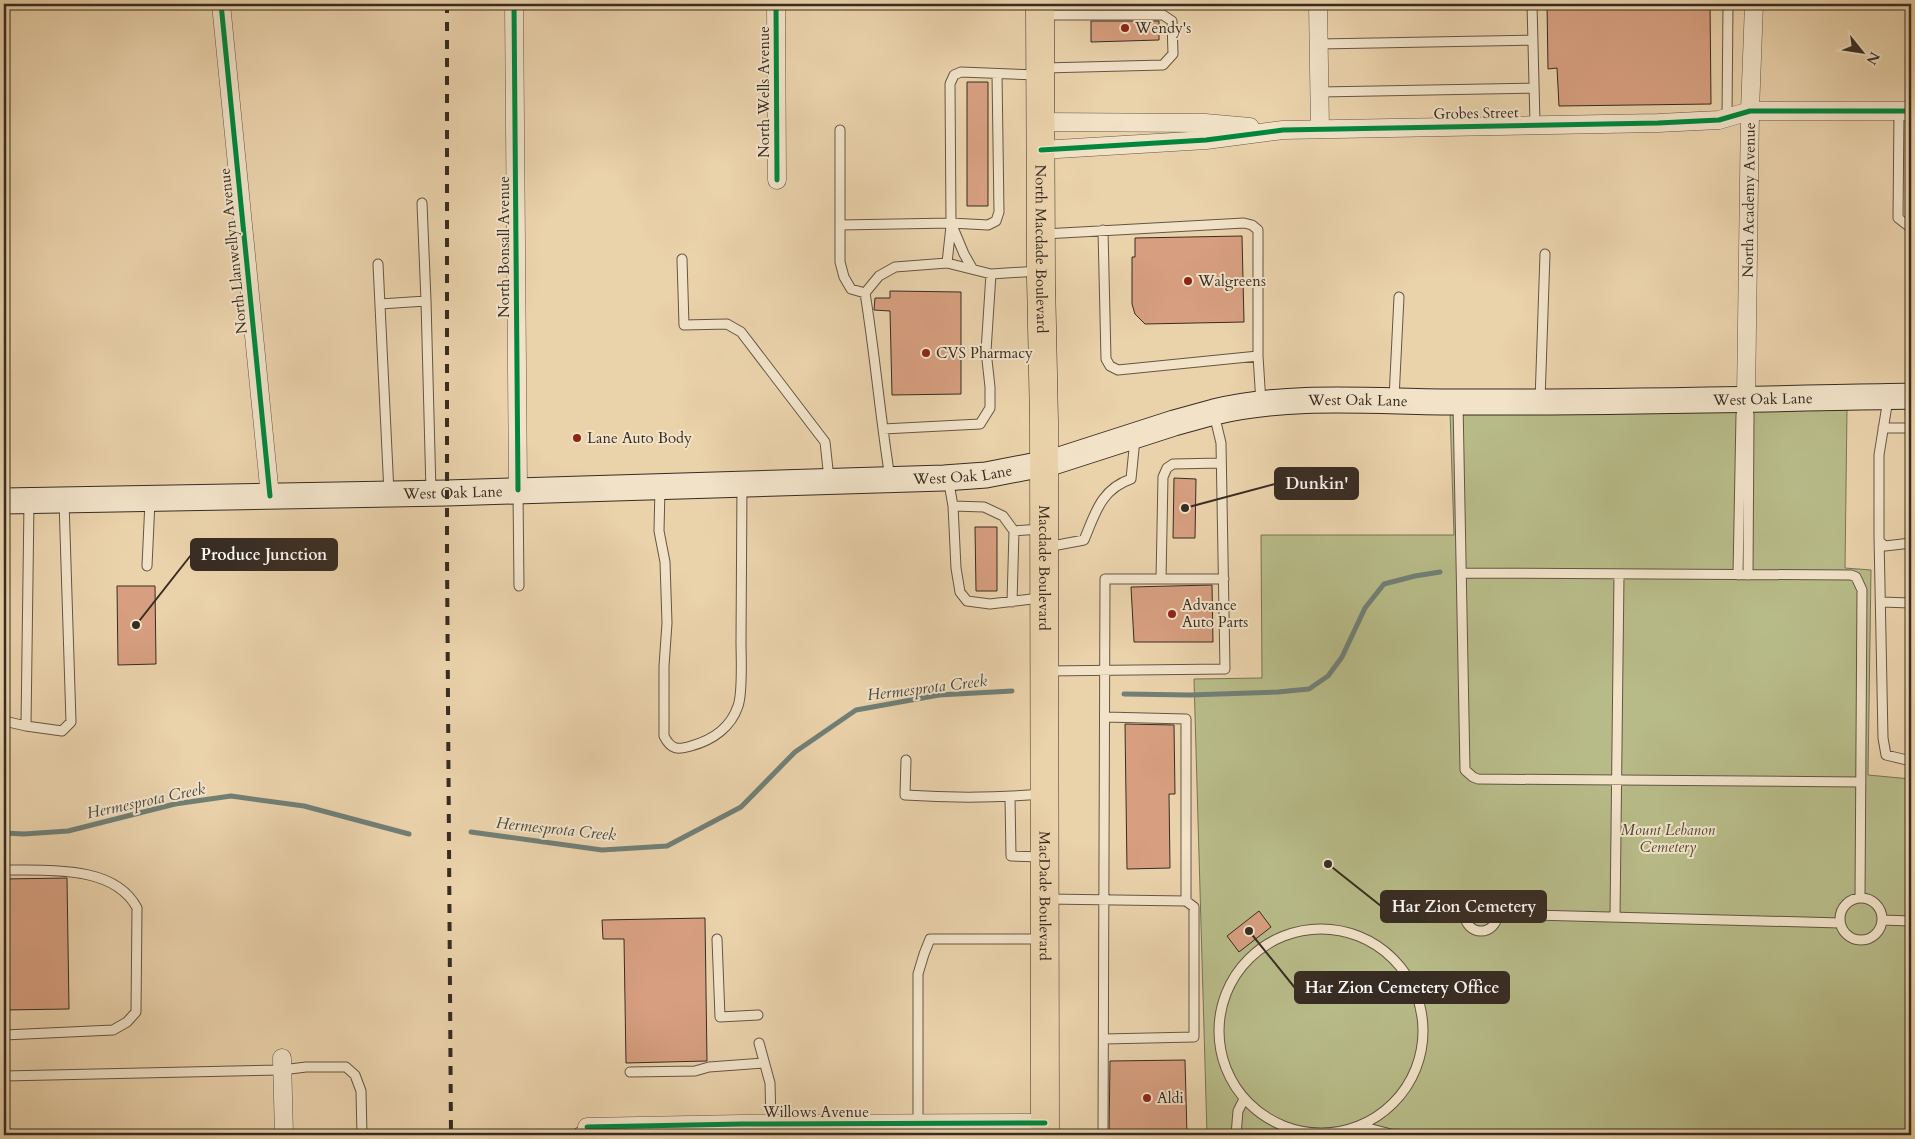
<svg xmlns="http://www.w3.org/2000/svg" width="1915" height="1139" font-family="Cardo,serif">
<rect width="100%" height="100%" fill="#ead2ab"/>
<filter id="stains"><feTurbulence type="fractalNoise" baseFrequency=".004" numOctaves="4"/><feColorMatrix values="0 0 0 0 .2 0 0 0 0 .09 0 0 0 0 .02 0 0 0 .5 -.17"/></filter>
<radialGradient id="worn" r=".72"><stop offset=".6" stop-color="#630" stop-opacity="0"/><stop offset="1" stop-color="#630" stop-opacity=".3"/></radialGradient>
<path fill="#b7bb88" stroke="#777456" d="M1847 410 1845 568 1871 570 1868 775 1911 779V1135H1207L1194 679 1262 678 1261 535H1454L1450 411Z"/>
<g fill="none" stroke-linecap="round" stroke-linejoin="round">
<path stroke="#717f76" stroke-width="5" d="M1124 694 1190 695 1278 692 1309 689 1328 676 1342 657 1365 608 1384 584 1415 576 1440 572
M471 832 602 850 667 846 741 807 795 752 856 710 939 695 1012 691
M4 833 24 834 68 831 175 804 231 796 304 806 409 834"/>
</g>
<path fill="#d79f80" stroke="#372c23" d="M1547 4H1710L1711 104 1559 106 1557 68 1548 69Z
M1091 21H1159V40L1091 42Z
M967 82H988V206H967Z
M1242 236 1244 322 1145 324 1135 314 1132 304V257H1135V238Z
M890 291 961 292V394L892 395 890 311 874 310 875 298H890Z
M1174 478 1196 479 1195 538H1173Z
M975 527H997V591H976Z
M1212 585 1213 642H1134L1131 587Z
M117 586H155L156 664 118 665Z
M1125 724 1174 725 1175 794H1169L1170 868 1127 869Z
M67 878 69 1009 4 1010V879Z
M1259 911 1271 927 1239 952 1227 936Z
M705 918 707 1061 626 1063 624 939H603L602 920Z
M1185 1060 1187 1135H1109L1110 1061Z"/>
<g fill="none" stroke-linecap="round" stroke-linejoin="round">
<defs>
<path id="service" d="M1532 4 1535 124
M1043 15H1163L1172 21 1173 54 1163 65 1044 68
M1319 44 1533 40
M997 74 999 212 996 221 988 225 951 223 950 84 954 75 961 72 1038 75
M1320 92 1534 88
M1899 111 1898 218 1911 228
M1727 117 1728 4
M840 130V262L844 277 851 289 865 293
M422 203 426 301
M951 223 964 254 972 268
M840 225 951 223
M1103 230 1106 359 1110 366 1118 370 1258 356
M1044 234 1244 223 1252 225 1258 230V356L1261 403
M682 259 684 325 727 324 741 332 825 442 829 479
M947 263 951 226
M378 264 389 493
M380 304 426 301 431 492
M1394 398 1399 297
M1910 398 1911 442
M1888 399 1879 455V536L1883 738 1886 755 1911 761
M1746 400 1749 415 1748 575
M1540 401 1545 254
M1458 403 1465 770 1473 777 1478 779 1861 782
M1883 428H1910
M883 429 980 424 990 408V387L986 351 991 274
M890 478C880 416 875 354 865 293L879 276 895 267 947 263 991 274 1039 271
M948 478 953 506 956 568 960 592 967 601 990 604 1040 598
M660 488 659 531 665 562 667 623 664 666V736C671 750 678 750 691 746 713 740 731 727 738 706 743 692 741 656 741 641 741 589 742 537 742 484
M518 493 519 586
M953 506 984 507 1003 516 1014 531 1012 602
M1014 531 1041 529
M1880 542 1885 546 1911 543
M1047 547 1084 540C1095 514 1101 489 1131 479L1135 439
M147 566 150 501
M1463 573 1851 575 1856 577 1862 590 1860 898
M1738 575 1741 415 1745 401
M1161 579 1163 477 1167 468 1173 464 1221 463
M1881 602 1911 603
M1046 671 1225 669 1221 443 1214 414
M4 721 26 726 62 731 71 722 64 501
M26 726 29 502
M906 760 905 795C950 798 996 798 1041 794
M1010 797 1011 856 1042 857
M4 870C46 871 114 864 137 908L136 1012 127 1022 113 1030 4 1035
M1840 919a21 21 0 1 1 42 0a21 21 0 1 1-42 0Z
M1465 915a16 16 0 1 1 32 0a16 16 0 1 1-32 0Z
M1047 899 1186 901V719L1105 717
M1498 914 1840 923
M1615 917 1619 574
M1882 920 1911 921
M1219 1031a102 102 0 1 1 204 0a102 102 0 1 1-204 0Z
M717 939 720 1017 758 1015
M1104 1039 1194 1037V907L1186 901
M759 1043 770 1083 771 1124
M630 1072 695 1071 709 1067 764 1063
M4 1076 282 1070 306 1067H346L355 1075 361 1091 362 1135
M918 1124V974L924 954 930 939H1042
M1360 1126 1391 1134 1410 1135
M575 1135 587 1127
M1103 1135 1105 579H1224
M1236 1135 1238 1111 1244 1099"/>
<g id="minor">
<path d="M221 4 270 496"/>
<path d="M514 4 518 490"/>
<path d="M776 4 777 180"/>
<path d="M1318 4 1320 129"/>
<path d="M1041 122 1205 123 1250 127"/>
<path d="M1041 150 1206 140 1283 130 1658 123 1719 120 1750 111H1911"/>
<path id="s1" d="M1746 398 1750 111 1754 4"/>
<path d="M282 1058 284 1135"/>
<path d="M587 1127 742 1124 1045 1123"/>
</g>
<g id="secondary">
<path id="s2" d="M4 501 447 493 944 478 986 475 1053 462 1174 423 1214 412C1294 393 1377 402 1458 402 1609 403 1760 399 1911 396"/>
</g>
<g id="primary">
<path id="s3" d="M1040 4 1041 279 1044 421 1045 1135"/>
</g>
</defs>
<use href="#service" stroke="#645645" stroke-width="11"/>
<use href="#minor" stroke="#645645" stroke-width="19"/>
<use href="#secondary" stroke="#372c23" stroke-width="27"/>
<use href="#primary" stroke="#372c23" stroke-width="29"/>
<use href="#service" stroke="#f1e2c8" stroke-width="9"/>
<use href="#minor" stroke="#f1e2c8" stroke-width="18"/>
<use href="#secondary" stroke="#f1e2c8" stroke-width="25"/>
<use href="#primary" stroke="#ead2ab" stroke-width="28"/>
<path stroke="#372c23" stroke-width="4" stroke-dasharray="9 9" stroke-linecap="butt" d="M447 4V557L451 1135"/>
<defs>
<path id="cycleway" d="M221 4 270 496
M514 4 518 490
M776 4 777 180
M1041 150 1206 140 1283 130 1658 123 1719 120 1750 111H1911
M587 1127 742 1124 1045 1123"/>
</defs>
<use href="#cycleway" stroke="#f1e2c8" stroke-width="8"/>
<use href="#cycleway" stroke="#00873e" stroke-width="5"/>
</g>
<g fill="#8f2418" stroke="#f1e2c8" stroke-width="2">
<circle cx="1125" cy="28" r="5"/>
<circle cx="1188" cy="281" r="5"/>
<circle cx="926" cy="353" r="5"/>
<circle cx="577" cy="438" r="5"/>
<circle cx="1172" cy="614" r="5"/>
<circle cx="1147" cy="1098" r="5"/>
</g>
<g text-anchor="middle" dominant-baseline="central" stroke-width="4" stroke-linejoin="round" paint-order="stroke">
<g font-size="15" fill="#372c23" stroke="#f1e2c8" text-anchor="start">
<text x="1135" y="28">Wendy's</text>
<text x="1198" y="281">Walgreens</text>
<text x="936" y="353">CVS Pharmacy</text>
<text x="587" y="438">Lane Auto Body</text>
<text x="1182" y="605">Advance<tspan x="1182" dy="17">Auto Parts</tspan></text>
<text x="1157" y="1098">Aldi</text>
</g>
<g font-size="15" fill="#372c23" stroke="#f1e2c8">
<text transform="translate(764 92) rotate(-90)">North Wells Avenue</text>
<text transform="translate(1476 113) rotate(-1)">Grobes Street</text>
<text stroke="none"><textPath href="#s1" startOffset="198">North Academy Avenue</textPath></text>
<text transform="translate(504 247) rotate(-90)">North Bonsall Avenue</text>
<text stroke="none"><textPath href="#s3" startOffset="245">North Macdade Boulevard</textPath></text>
<text transform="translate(233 251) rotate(-96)">North Llanwellyn Avenue</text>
<text stroke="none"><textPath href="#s2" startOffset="1769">West Oak Lane</textPath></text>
<text stroke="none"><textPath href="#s2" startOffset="1364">West Oak Lane</textPath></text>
<text stroke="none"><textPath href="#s2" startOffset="959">West Oak Lane</textPath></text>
<text stroke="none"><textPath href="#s2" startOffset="449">West Oak Lane</textPath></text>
<text stroke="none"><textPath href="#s3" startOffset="564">Macdade Boulevard</textPath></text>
<text stroke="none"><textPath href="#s3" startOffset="892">MacDade Boulevard</textPath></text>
<text x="816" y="1112">Willows Avenue</text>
</g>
<g font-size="15" font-style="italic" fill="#514937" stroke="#f1e2c8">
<text x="1668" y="830">Mount Lebanon<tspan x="1668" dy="17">Cemetery</tspan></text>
</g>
<g font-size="16" font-style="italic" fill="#4a483f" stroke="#f1e2c8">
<text transform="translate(927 688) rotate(-7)">Hermesprota Creek</text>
<text transform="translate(146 801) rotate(-12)">Hermesprota Creek</text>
<text transform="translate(556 829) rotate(6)">Hermesprota Creek</text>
</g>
</g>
<path fill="none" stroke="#372c23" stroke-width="2" d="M1185 508L1275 484M136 625L191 555M1328 864L1381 906M1249 931L1295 988"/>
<g fill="#372c23" stroke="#f1e2c8" stroke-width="2">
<circle cx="1185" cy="508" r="5"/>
<circle cx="136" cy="625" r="5"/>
<circle cx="1328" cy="864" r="5"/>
<circle cx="1249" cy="931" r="5"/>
</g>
<g fill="#372c23" stroke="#372c23" stroke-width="2">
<rect x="1275" y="468" width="83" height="31" rx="5"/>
<rect x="191" y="539" width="146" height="31" rx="5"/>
<rect x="1381" y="891" width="165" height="31" rx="5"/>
<rect x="1295" y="972" width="214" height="31" rx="5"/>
</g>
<g font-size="16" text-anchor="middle" font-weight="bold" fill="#fff">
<text x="1317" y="489">Dunkin'</text>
<text x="264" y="560">Produce Junction</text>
<text x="1464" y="912">Har Zion Cemetery</text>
<text x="1402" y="993">Har Zion Cemetery Office</text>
</g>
<rect width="1915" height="1139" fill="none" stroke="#ead2ab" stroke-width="20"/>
<rect x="5" y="5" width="1905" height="1129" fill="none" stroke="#372c23" stroke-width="2.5"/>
<rect x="10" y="10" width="1895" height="1119" fill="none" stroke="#372c23"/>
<g transform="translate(1862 52) rotate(120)" stroke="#f1e2c8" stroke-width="4" paint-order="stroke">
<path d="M0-4L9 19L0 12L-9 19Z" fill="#372c23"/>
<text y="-8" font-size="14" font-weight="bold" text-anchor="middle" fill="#372c23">N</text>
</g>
<rect width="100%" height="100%" filter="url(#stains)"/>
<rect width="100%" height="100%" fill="url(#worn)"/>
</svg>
